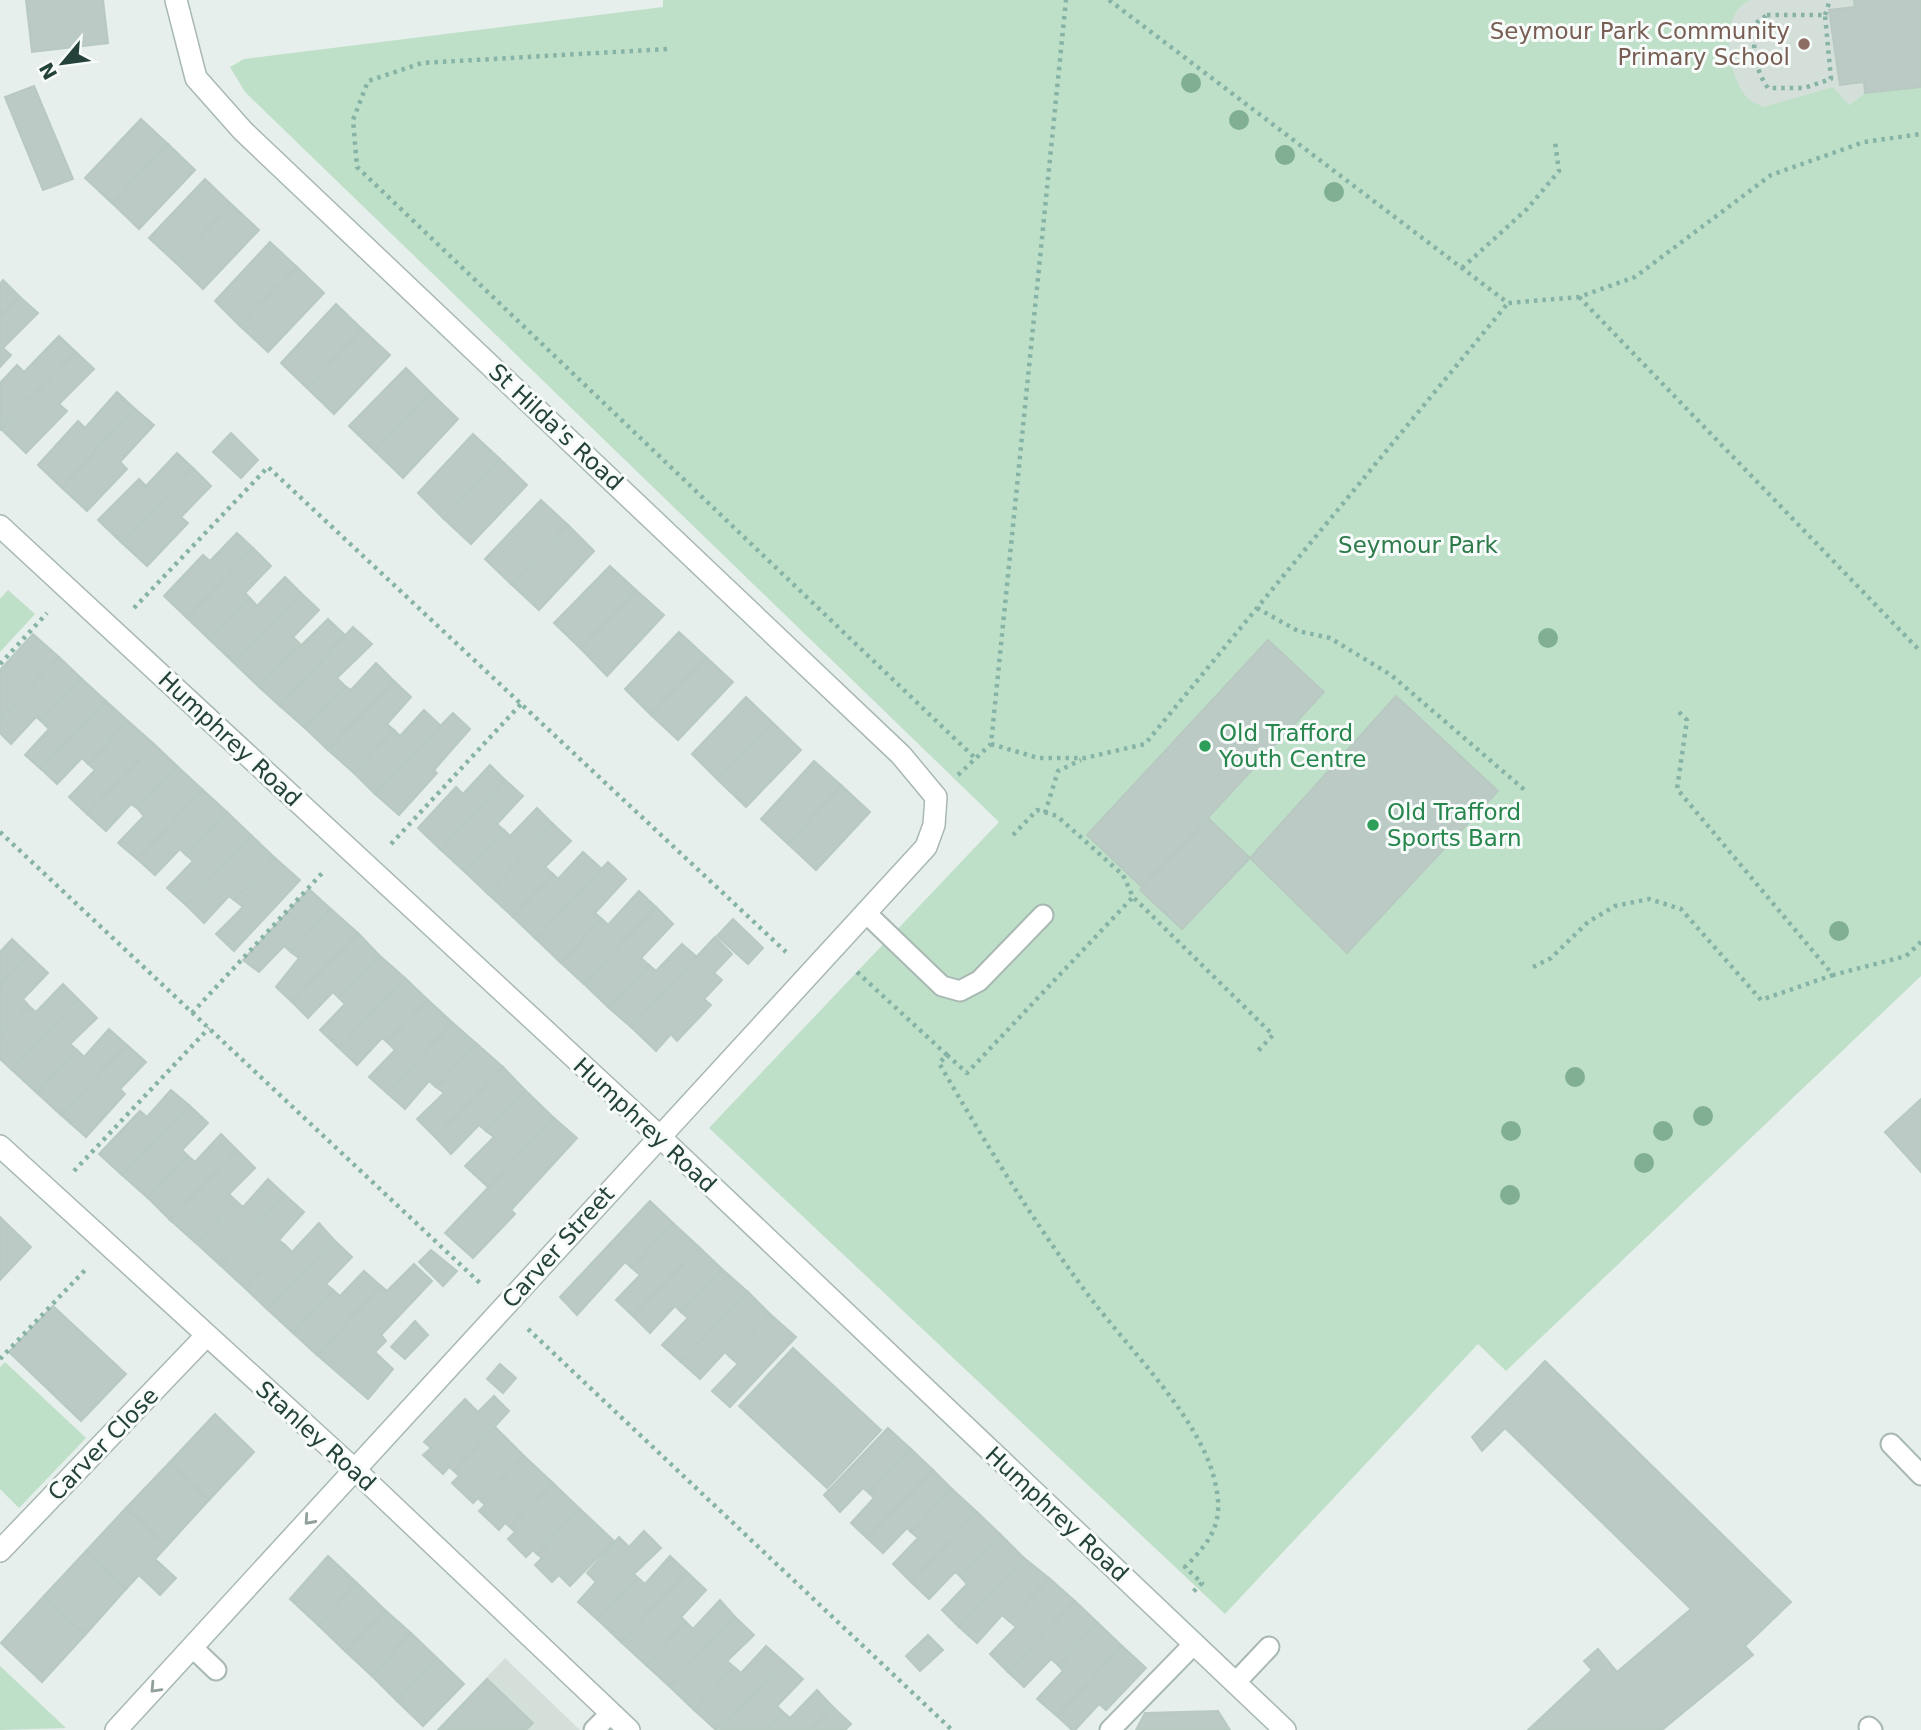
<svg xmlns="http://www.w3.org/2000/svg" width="1921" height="1730" font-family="'DejaVu Sans',sans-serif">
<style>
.built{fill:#d4dfda}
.green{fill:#bfe0c8}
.building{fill:#bbcac4;stroke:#b8c9c2;stroke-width:2}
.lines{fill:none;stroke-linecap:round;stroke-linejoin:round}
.service-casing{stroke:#a8b8b2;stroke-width:23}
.minor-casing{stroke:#a8b8b2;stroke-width:24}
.path{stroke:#86b3a5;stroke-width:4.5;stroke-dasharray:3.5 5;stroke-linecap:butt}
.service{stroke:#fff;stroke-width:19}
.minor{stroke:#fff;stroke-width:21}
.tree{fill:#80af93}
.oneway{stroke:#92a09c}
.education-dot{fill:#8d6e63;stroke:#f7fbf9;stroke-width:2.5}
.leisure-dot{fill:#2e9e5b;stroke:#f7fbf9;stroke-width:2.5}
.labels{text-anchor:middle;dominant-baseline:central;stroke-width:6;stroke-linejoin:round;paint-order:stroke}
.education-label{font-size:23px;fill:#785e54;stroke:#f7fbf9;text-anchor:end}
.street-label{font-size:23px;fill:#24423a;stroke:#f7fbf9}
.park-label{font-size:23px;fill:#2d7a4b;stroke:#f7fbf9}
.leisure-label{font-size:23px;fill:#27864d;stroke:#f7fbf9;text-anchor:start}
</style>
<rect width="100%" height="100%" fill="#e6efeb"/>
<!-- built -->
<g class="built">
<path d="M 1680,0 L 1921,0 L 1921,87 L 1865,93 L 1755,174 Z"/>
<path d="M 505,1658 L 580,1730 L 437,1730 Z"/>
</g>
<!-- green -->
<g class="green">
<path d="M 663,0 L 1751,0 C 1718,13 1727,71 1745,95 C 1749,101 1757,104 1764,107 L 1833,87 L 1849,105 L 1865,93 L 1921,87 L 1921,976 L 1506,1371 L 1478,1344 L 1225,1614 L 709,1128 L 999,822 L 245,92 L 230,67 L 244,59 L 663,7 Z"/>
<path d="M 8,590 L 35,614 L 0,652 L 0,599 Z"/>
<path d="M 5,1362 L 86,1438 L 19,1508 L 0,1489 L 0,1367 Z"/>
<path d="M 0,1666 L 66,1728 L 0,1730 Z"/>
</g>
<!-- building -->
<g class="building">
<path d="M 26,0 L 103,0 L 108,43 L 32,52 Z"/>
<path d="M 1854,0 L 1921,0 L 1921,87 L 1865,93 L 1864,82 L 1840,85 L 1829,10 L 1855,7 Z"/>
<path d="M 34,86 L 73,179 L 43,190 L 5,97 Z"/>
<path d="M 141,119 L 168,144 L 112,203 L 85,178 Z"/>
<path d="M 168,144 L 195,170 L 139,229 L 112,203 Z"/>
<path d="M 205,179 L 231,204 L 176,263 L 149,238 Z"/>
<path d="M 231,204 L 259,230 L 203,289 L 176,263 Z"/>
<path d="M 270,242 L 297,267 L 240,326 L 215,301 Z"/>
<path d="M 297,267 L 324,293 L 268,352 L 240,326 Z"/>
<path d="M 3,280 L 20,297 L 0,317 L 0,284 Z"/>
<path d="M 20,297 L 38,313 L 3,348 L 11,355 L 0,367 L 0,317 Z"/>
<path d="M 336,304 L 362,329 L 307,388 L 281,363 Z"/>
<path d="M 362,329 L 390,355 L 334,414 L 307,388 Z"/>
<path d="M 59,336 L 76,352 L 1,429 L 0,383 L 17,365 L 24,372 Z"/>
<path d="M 76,352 L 94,369 L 59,404 L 67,411 L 26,453 L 1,429 Z"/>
<path d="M 406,368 L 431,393 L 375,451 L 349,426 Z"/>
<path d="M 117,392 L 134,408 L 62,488 L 38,465 L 78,421 L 85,428 Z"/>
<path d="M 431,393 L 458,419 L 403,478 L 375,451 Z"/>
<path d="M 134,408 L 154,425 L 120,462 L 127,469 L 87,511 L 62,488 Z"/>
<path d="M 231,433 L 258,460 L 241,478 L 213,452 Z"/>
<path d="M 473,434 L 500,459 L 444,519 L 418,493 Z"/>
<path d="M 177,453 L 193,468 L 122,543 L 98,520 L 139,479 L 146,486 Z"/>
<path d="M 500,459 L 527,485 L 471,544 L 444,519 Z"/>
<path d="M 193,468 L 211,486 L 181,517 L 188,523 L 147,566 L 122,543 Z"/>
<path d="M 541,500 L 568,525 L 511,584 L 485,559 Z"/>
<path d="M 568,525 L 594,551 L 539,610 L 511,584 Z"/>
<path d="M 237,533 L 253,548 L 187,618 L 164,596 L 203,555 L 210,561 Z"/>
<path d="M 253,548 L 271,566 L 245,593 L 250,598 L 210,640 L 187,618 Z"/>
<path d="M 610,566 L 636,590 L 581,649 L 554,623 Z"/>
<path d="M 285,577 L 301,593 L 234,663 L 210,640 L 250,598 L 257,606 Z"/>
<path d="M 636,590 L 664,615 L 607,676 L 581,649 Z"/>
<path d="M 301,593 L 319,610 L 293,637 L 300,644 L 259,687 L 234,663 Z"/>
<path d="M 328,619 L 345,635 L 280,706 L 259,687 Z"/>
<path d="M 353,627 L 372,644 L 337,678 L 345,686 L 305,728 L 280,706 Z"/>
<path d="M 679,632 L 706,657 L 651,715 L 625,689 Z"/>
<path d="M 33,634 L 59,657 L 0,719 L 0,670 Z"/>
<path d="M 1268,640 L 1324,692 L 1143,888 L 1087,835 Z"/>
<path d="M 59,657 L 82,679 L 41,721 L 36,717 L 11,744 L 0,733 L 0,719 Z"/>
<path d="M 706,657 L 733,682 L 678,740 L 651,715 Z"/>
<path d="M 376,663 L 394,681 L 328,750 L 305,728 L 345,686 L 351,690 Z"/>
<path d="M 82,679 L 106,701 L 41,769 L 25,755 L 49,729 L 41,721 Z"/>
<path d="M 394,681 L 411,697 L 387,724 L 394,730 L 354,773 L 328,750 Z"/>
<path d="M 1396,696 L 1498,791 L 1347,953 L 1250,858 Z"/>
<path d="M 746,697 L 773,723 L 718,780 L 692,754 Z"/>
<path d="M 106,701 L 128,721 L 88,764 L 82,758 L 57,784 L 41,769 Z"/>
<path d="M 424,710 L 442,727 L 375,794 L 354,773 L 394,730 L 400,736 Z"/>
<path d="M 453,713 L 470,729 L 434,770 L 437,773 L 399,815 L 375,794 Z"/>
<path d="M 128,721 L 154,744 L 87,814 L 69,797 L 95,770 L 88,764 Z"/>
<path d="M 773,723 L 801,750 L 746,807 L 718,780 Z"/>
<path d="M 154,744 L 177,766 L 137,808 L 131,804 L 106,831 L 87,814 Z"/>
<path d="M 814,761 L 841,785 L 788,844 L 761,819 Z"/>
<path d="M 490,765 L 505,780 L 441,850 L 418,828 L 456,787 L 463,794 Z"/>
<path d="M 177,766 L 203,790 L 137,859 L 118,843 L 144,816 L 137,808 Z"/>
<path d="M 505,780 L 523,796 L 497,824 L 504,830 L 465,872 L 441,850 Z"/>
<path d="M 841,785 L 870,812 L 816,870 L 788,844 Z"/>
<path d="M 203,790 L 227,812 L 186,855 L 180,849 L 155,875 L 137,859 Z"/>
<path d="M 537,808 L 553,824 L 488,894 L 465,872 L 504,830 L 510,836 Z"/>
<path d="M 227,812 L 252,836 L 186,905 L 167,888 L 193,861 L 186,855 Z"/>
<path d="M 1208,818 L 1250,858 L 1182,929 L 1140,890 Z"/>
<path d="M 553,824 L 571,841 L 545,867 L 553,874 L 513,917 L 488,894 Z"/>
<path d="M 252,836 L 275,858 L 234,900 L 229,896 L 204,923 L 186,905 Z"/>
<path d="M 583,852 L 602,869 L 536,939 L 513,917 L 553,874 L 558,879 Z"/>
<path d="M 275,858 L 300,880 L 234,951 L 216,934 L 243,907 L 234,900 Z"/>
<path d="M 608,862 L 626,879 L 595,913 L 602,919 L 561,963 L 536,939 Z"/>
<path d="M 309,889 L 331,909 L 291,952 L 284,946 L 259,972 L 243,960 Z"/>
<path d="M 639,891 L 656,907 L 584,984 L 561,963 L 602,919 L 608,925 Z"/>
<path d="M 656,907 L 673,924 L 641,958 L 649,965 L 609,1008 L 584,984 Z"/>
<path d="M 331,909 L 358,933 L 292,1002 L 276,987 L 299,958 L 291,952 Z"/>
<path d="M 733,919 L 763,948 L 748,964 L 717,936 Z"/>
<path d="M 358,933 L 379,955 L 339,998 L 333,992 L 308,1018 L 292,1002 Z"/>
<path d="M 715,937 L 732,954 L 714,973 L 722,980 L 704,999 L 711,1005 L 677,1041 L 671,1034 L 656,1051 L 631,1027 Z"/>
<path d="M 12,939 L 29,955 L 0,986 L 0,952 Z"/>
<path d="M 682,944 L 697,957 L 631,1027 L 609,1008 L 649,965 L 656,971 Z"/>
<path d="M 29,955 L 48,973 L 23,999 L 29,1006 L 0,1036 L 0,986 Z"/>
<path d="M 379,955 L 405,978 L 339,1048 L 320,1030 L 345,1004 L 339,998 Z"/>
<path d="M 405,978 L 428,1000 L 387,1042 L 382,1038 L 357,1065 L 339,1048 Z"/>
<path d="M 63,984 L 78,999 L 12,1070 L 0,1059 L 0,1036 L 29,1006 L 36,1012 Z"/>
<path d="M 78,999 L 97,1018 L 70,1044 L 77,1050 L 37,1093 L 12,1070 Z"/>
<path d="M 428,1000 L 453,1023 L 387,1093 L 369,1077 L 395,1050 L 387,1042 Z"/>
<path d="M 453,1023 L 477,1044 L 436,1087 L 429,1081 L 405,1109 L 387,1093 Z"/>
<path d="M 109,1029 L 127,1045 L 61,1115 L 37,1093 L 77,1050 L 84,1057 Z"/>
<path d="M 477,1044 L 503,1067 L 436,1138 L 417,1119 L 444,1093 L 436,1087 Z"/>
<path d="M 127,1045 L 146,1062 L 120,1089 L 125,1094 L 86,1137 L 61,1115 Z"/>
<path d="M 503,1067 L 525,1090 L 486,1131 L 479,1125 L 451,1154 L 436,1138 Z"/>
<path d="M 171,1090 L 189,1105 L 122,1175 L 99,1154 L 140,1111 L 147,1117 Z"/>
<path d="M 525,1090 L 554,1118 L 488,1187 L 465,1166 L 494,1137 L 486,1131 Z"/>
<path d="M 1921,1099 L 1921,1172 L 1885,1132 Z"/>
<path d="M 189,1105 L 208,1123 L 182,1150 L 188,1156 L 148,1198 L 122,1175 Z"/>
<path d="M 554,1118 L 577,1138 L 511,1210 L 515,1214 L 473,1258 L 445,1233 Z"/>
<path d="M 221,1134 L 237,1150 L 170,1220 L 148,1198 L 188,1156 L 195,1162 Z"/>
<path d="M 237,1150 L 255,1168 L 229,1194 L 236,1201 L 196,1243 L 170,1220 Z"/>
<path d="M 268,1179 L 285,1195 L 220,1265 L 196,1243 L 236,1201 L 243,1207 Z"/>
<path d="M 285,1195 L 304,1212 L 279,1240 L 285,1245 L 245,1288 L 220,1265 Z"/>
<path d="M 650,1201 L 673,1223 L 632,1268 L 625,1262 L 577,1315 L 560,1297 Z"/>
<path d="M 0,1217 L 31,1247 L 0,1280 Z"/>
<path d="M 319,1223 L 334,1240 L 267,1309 L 245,1288 L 285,1245 L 292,1252 Z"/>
<path d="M 673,1223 L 699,1247 L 633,1316 L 616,1300 L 640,1275 L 632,1268 Z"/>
<path d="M 334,1240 L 352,1257 L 326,1284 L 333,1290 L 293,1333 L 267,1309 Z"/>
<path d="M 699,1247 L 722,1269 L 681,1312 L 675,1306 L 650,1333 L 633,1316 Z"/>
<path d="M 431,1250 L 457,1271 L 443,1286 L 419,1262 Z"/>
<path d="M 414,1264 L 432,1281 L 381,1335 L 386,1341 L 375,1352 L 393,1369 L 368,1399 L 317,1355 L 381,1286 L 387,1291 Z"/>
<path d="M 722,1269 L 748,1292 L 681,1362 L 662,1345 L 688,1318 L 681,1312 Z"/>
<path d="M 364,1271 L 381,1286 L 317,1355 L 293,1333 L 333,1290 L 340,1296 Z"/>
<path d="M 748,1292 L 770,1314 L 730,1357 L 725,1352 L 700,1379 L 681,1362 Z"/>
<path d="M 53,1306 L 126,1374 L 81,1421 L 9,1352 Z"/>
<path d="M 770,1314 L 796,1337 L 730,1407 L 712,1391 L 738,1364 L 730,1357 Z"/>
<path d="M 415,1321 L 428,1335 L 405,1359 L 391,1347 Z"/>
<path d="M 793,1348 L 881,1430 L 827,1488 L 739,1406 Z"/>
<path d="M 1545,1361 L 1791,1602 L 1745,1646 L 1753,1655 L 1662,1730 L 1528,1730 L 1592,1670 L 1584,1661 L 1598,1649 L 1617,1672 L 1691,1609 L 1505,1428 L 1482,1451 L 1472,1437 Z"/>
<path d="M 500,1364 L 516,1378 L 503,1393 L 487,1379 Z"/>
<path d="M 494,1396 L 509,1411 L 454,1471 L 449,1467 L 443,1474 L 423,1455 L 431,1448 L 424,1442 L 465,1399 L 478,1412 Z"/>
<path d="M 215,1414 L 254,1452 L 209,1500 L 170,1462 Z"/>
<path d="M 495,1427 L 524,1456 L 481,1501 L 478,1498 L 473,1503 L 452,1483 L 459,1476 L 454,1471 Z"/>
<path d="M 888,1428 L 911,1449 L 869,1493 L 863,1488 L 840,1512 L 824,1495 Z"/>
<path d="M 911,1449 L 933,1470 L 867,1538 L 851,1523 L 874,1498 L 869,1493 Z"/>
<path d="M 524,1456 L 553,1483 L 510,1527 L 505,1523 L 499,1530 L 479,1511 L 485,1505 L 481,1501 Z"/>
<path d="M 170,1462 L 209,1500 L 167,1546 L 126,1508 Z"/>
<path d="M 933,1470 L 952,1489 L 911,1532 L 907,1528 L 883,1553 L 867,1538 Z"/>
<path d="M 553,1483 L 580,1509 L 537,1554 L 533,1550 L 526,1557 L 508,1539 L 515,1532 L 510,1527 Z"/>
<path d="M 952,1489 L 977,1512 L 911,1582 L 893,1564 L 918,1538 L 911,1532 Z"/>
<path d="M 126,1508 L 167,1546 L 155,1559 L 176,1578 L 160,1595 L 139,1575 L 126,1589 L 86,1551 Z"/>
<path d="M 580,1509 L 614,1541 L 570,1586 L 559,1575 L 552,1582 L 535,1565 L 542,1558 L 537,1554 Z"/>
<path d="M 977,1512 L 1000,1534 L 960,1576 L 955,1572 L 929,1599 L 911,1582 Z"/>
<path d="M 644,1531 L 661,1548 L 634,1574 L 638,1578 L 598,1620 L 578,1602 L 596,1582 L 587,1573 L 619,1537 L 629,1547 Z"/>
<path d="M 1000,1534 L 1024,1558 L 959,1627 L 942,1610 L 967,1584 L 960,1576 Z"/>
<path d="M 86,1551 L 126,1589 L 85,1635 L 44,1596 Z"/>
<path d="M 328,1556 L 357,1583 L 318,1625 L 290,1599 Z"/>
<path d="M 670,1556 L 687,1572 L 621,1642 L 598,1620 L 638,1578 L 645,1584 Z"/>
<path d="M 1024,1558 L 1049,1578 L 1009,1621 L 1002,1615 L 977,1643 L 959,1627 Z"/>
<path d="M 687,1572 L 706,1590 L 681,1617 L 686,1622 L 646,1665 L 621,1642 Z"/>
<path d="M 1049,1578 L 1075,1601 L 1008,1672 L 990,1654 L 1016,1627 L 1009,1621 Z"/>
<path d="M 357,1583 L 385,1610 L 346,1652 L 318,1625 Z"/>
<path d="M 44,1596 L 85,1635 L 42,1682 L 1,1643 Z"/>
<path d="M 720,1600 L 735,1617 L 669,1686 L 646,1665 L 686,1622 L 693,1629 Z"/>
<path d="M 1075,1601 L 1098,1623 L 1058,1665 L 1051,1659 L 1024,1687 L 1008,1672 Z"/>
<path d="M 385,1610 L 411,1633 L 372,1676 L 346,1652 Z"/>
<path d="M 735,1617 L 754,1635 L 727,1661 L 734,1667 L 694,1710 L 669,1686 Z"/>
<path d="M 1098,1623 L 1122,1646 L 1057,1716 L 1037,1699 L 1063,1671 L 1058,1665 Z"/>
<path d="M 411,1633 L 437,1658 L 397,1701 L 372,1676 Z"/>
<path d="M 928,1635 L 943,1650 L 920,1671 L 906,1656 Z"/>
<path d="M 766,1646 L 784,1662 L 716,1730 L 694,1710 L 734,1667 L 741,1673 Z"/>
<path d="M 1122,1646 L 1146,1668 L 1106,1710 L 1099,1704 L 1075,1730 L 1072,1730 L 1057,1716 Z"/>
<path d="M 437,1658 L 464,1684 L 423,1726 L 397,1701 Z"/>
<path d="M 784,1662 L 803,1679 L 777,1706 L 783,1712 L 766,1730 L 719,1730 Z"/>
<path d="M 487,1679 L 533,1723 L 526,1730 L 438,1730 Z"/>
<path d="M 817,1690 L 832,1706 L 810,1730 L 766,1730 L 783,1712 L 790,1718 Z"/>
<path d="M 832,1706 L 851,1724 L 845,1730 L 810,1730 Z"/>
<path d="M 1218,1711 L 1230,1730 L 1136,1730 L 1145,1713 Z"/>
</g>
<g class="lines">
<!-- service casing -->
<g class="service-casing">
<g id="service">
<path d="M 866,913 L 942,986 L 960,991 L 979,981 L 1043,915"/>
<path d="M 1891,1444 L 1921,1475"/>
<path d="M 193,1648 L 216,1670"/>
<path d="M 1235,1683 L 1269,1647"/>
<path d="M 1869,1727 L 1872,1730"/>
<path d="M 594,1730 L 611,1713"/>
<path d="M 1110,1730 L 1194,1644"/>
</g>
</g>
<!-- minor casing -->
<g class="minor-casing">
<g id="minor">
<path d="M 0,526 L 659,1136 L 1285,1730"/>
<path d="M 0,1146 L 355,1470 L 629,1730"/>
<path d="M 0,1551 L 206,1336"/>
<path d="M 116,1730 L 926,847 L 934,825 L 936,797 L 901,755 L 243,131 L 196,78 L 176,0"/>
</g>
</g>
<!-- path -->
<g class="path">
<path d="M 1109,0 L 1508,303 L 1579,297 L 1635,277 L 1771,175 L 1864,142 L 1921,134"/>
<path d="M 1767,15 L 1825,15 L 1831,79 L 1804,88 L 1768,88 C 1754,68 1752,46 1756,23 Z"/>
<path d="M 1825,15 L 1830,0"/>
<path d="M 667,49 L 422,63 L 368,81 L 353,120 L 357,167 L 975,758"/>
<path d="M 1462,268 L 1527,209 L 1559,171 L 1555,142"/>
<path d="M 1579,297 L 1921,652"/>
<path d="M 134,608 L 268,467 L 786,952"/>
<path d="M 1257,608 L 1298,631 L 1330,638 L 1391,675 L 1527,792"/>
<path d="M 0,664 L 47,613"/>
<path d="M 1679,712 L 1687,720 L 1677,789 L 1833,975 L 1906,956 L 1921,942"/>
<path d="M 991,744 L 1038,758 L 1085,758 L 1145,744 L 1508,303"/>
<path d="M 958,775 L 991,744 L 1066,0"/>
<path d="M 1045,813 L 1058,771 L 1081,760"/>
<path d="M 0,832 L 481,1284"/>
<path d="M 1013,835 L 1037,810 L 1057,816 L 1123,875 L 1133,897 L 1273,1035 L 1256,1053"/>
<path d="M 391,844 L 521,704"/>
<path d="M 1533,967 L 1551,958 L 1588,922 L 1615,906 L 1649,899 L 1681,909 L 1761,1000 L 1833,975"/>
<path d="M 857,972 L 947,1055 L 939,1063 C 986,1144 1035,1225 1092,1300 C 1130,1350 1199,1418 1214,1478 C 1225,1520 1214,1538 1185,1567 L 1202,1583 L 1190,1595"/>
<path d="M 192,1013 L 325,870"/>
<path d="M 947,1055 L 967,1073 L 1133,897"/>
<path d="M 74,1171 L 209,1028"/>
<path d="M 528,1329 L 952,1730"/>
<path d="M 0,1359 L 86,1269"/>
</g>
<!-- service -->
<use href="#service" class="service"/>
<!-- minor -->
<use href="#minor" class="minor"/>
</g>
<!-- trees -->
<g class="tree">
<circle cx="1191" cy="83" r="10"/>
<circle cx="1239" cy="120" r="10"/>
<circle cx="1285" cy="155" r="10"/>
<circle cx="1334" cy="192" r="10"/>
<circle cx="1548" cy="638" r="10"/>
<circle cx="1839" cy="931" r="10"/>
<circle cx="1575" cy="1077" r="10"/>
<circle cx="1703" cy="1116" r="10"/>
<circle cx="1511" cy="1131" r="10"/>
<circle cx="1663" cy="1131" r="10"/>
<circle cx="1644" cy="1163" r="10"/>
<circle cx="1510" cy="1195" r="10"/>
</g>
<!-- one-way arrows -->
<defs><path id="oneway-chevron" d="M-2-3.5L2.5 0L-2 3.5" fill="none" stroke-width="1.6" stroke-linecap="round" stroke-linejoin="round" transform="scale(1.75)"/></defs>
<g class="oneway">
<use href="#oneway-chevron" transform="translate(309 1520) rotate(132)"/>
<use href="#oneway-chevron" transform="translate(155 1688) rotate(133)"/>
</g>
<!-- markers -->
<circle class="education-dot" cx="1804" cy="44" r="7"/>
<g class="leisure-dot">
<circle cx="1205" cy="746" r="7"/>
<circle cx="1373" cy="825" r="7"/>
</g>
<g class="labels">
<!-- education labels -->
<g class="education-label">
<text x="1790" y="31">Seymour Park Community<tspan x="1790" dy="26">Primary School</tspan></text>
</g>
<!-- street labels -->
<g class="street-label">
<text transform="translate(556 427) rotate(43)">St Hilda's Road</text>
<text transform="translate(230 739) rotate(43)">Humphrey Road</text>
<text transform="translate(645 1125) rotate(43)">Humphrey Road</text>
<text transform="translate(558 1247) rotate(-48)">Carver Street</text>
<text transform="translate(316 1436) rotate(42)">Stanley Road</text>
<text transform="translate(103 1444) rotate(-46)">Carver Close</text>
<text transform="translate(1057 1514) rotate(43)">Humphrey Road</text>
</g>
<!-- park labels -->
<g class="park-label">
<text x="1418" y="545">Seymour Park</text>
</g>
<!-- leisure labels -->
<g class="leisure-label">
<text x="1219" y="733">Old Trafford<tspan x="1219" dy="26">Youth Centre</tspan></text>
<text x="1387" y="812">Old Trafford<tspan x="1387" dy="26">Sports Barn</tspan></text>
</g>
</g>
<!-- north arrow -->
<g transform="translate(63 63) rotate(241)" stroke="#f7fbf9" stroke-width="5" paint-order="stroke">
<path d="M0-5L12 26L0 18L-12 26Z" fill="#24423a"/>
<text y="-10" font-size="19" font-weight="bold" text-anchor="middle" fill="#24423a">N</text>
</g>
</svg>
